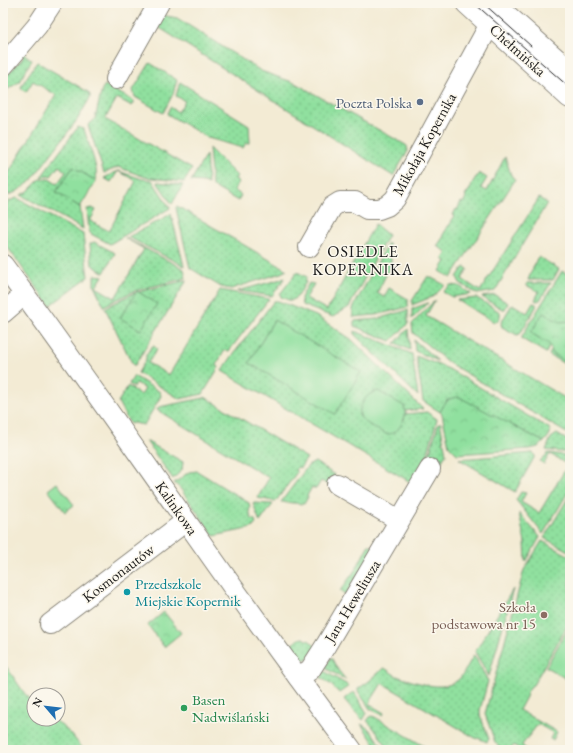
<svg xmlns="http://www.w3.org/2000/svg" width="573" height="753" font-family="'EB Garamond',serif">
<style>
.grass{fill:url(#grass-dots);stroke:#567e5e}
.park{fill:url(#park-crowns);stroke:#567e5e}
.garden{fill:#90e09f;stroke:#567e5e}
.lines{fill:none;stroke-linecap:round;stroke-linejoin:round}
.minor-casing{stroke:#888478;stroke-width:22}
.major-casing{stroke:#888478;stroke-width:24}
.minor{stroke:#fff;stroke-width:20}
.major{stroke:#fff;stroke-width:22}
.tram{stroke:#1c1c1c;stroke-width:1}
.service-dot{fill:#5c6f8a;stroke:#fbf7ec;stroke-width:1.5}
.culture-dot{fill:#0f9aa8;stroke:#fbf7ec;stroke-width:1.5}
.education-dot{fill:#8d6e63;stroke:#fbf7ec;stroke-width:1.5}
.leisure-dot{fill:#2e9e5b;stroke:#fbf7ec;stroke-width:1.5}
.labels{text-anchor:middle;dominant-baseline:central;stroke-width:3;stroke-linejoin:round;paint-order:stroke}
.street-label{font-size:15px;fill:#1c1c1c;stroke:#fbf7ec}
.service-label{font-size:15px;fill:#4e5e75;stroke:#fbf7ec;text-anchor:end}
.culture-label{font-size:15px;fill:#0d838f;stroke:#fbf7ec;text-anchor:start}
.education-label{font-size:15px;fill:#785e54;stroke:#fbf7ec;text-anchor:end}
.leisure-label{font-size:15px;fill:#27864d;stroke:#fbf7ec;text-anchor:start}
.neighbourhood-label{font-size:16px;letter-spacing:1px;fill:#1c1c1c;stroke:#fbf7ec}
</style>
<defs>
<pattern id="grass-dots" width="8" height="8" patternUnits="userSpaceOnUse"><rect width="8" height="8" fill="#90e09f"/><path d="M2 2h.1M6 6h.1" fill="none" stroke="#7cc088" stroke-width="1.8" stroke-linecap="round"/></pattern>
<pattern id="park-crowns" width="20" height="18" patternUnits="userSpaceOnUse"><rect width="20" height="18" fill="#90e09f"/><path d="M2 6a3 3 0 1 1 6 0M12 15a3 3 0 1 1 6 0" fill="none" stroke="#7cc088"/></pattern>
</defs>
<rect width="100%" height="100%" fill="#fbf7ec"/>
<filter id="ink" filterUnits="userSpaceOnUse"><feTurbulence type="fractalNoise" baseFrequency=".025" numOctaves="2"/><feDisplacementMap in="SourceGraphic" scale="8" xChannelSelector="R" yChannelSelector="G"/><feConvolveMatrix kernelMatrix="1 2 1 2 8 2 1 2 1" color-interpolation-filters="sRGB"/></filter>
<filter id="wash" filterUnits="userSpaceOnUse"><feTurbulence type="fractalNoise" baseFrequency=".012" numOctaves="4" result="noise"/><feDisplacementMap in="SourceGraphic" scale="16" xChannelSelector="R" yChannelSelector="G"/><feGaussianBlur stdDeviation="0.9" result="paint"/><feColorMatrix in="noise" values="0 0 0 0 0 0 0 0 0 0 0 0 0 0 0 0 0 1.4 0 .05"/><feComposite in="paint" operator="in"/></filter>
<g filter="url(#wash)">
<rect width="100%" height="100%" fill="#f3ebd4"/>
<!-- grass -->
<g class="grass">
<path d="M 162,15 L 177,18 L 261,71 L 295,83 L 404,144 L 407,146 L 408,151 L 393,176 L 155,25 Z"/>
<path d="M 22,52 L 32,60 L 19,82 L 3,92 L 3,79 L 23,58 Z"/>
<path d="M 37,62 L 88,92 L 90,95 L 90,98 L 77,120 L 30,182 L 16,192 L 9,195 L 3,194 L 3,182 L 56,95 L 33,81 L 26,92 L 22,89 L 21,87 L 23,83 Z"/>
<path d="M 150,63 L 177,80 L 173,94 L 163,113 L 135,97 L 133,90 Z"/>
<path d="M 180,82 L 249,125 L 250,143 L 246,143 L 243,148 L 208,138 L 167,114 L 170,107 L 178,112 L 185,101 L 176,96 Z"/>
<path d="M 105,85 L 134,101 L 134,103 L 132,106 L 117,98 L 105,119 L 192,169 L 184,182 L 145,177 L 118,167 L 104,173 L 88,125 L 95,119 L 102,89 Z"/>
<path d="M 78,127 L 84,129 C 88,144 99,167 96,181 L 73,167 L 56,192 L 80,207 L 83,229 L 21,195 L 27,192 L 40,179 L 49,179 L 57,184 L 66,172 L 59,166 L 51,176 L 41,177 Z"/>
<path d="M 209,148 L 237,176 L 235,179 L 239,182 L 234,190 L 241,195 L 238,201 L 212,186 Z"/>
<path d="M 206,155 L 208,184 L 203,182 L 191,181 Z"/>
<path d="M 505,157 L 511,175 L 515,180 L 451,278 L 440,271 L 446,261 L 443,259 L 447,252 L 437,246 L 444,236 L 443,235 L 448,226 L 449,226 L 452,221 L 451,220 L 454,216 L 453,215 L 456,209 L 457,210 L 461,202 L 463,203 L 466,197 L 465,196 L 472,186 L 471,185 L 476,177 L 477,177 L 479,173 L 487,178 L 481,188 L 487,191 Z"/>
<path d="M 118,171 L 142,179 L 152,180 L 170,208 L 110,244 L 91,234 L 89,231 L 87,209 L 92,208 L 96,210 L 90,221 L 109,231 L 136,181 L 118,171 L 111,182 L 104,178 Z"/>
<path d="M 157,182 L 183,185 L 172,204 Z"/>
<path d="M 17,198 L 83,234 L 88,277 L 50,306 L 3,241 L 3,210 L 9,201 Z"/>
<path d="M 539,198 L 547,203 L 495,291 L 477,294 L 460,283 L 457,277 L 463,268 L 465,267 L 468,269 L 462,279 L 480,291 Z"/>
<path d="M 177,206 L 287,270 L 281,273 L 231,289 L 221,287 L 190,268 L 176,208 Z"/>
<path d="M 171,214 L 184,266 L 128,237 Z"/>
<path d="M 375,224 L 388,235 L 349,307 L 333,317 L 302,305 L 301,298 L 309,283 L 314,284 L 306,298 L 327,310 Z"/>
<path d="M 125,238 L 184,269 L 186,278 L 134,291 L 104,306 L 94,285 L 94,276 L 95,275 L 103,276 L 96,287 L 115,298 L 144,249 Z"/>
<path d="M 94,242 L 115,253 L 104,273 L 92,265 L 90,244 Z"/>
<path d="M 388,243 L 389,244 L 391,260 L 390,267 L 377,293 L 384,297 L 389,288 L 408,299 L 408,307 L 376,315 L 353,317 L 353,309 L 354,306 Z"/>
<path d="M 539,257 L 559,269 L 553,280 L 528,280 L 537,258 Z"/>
<path d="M 562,271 L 570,276 L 570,367 L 549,355 L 556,342 L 551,343 L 546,353 L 522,339 L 522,336 Z"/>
<path d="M 297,272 L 307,277 L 305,281 L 306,282 L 298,296 L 291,301 L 281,297 L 280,294 Z"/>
<path d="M 428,276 L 445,285 L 434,296 L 412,305 L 412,301 Z"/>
<path d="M 285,278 L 272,296 L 238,291 Z"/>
<path d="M 187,280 L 135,365 L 133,365 L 105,308 L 134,293 Z"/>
<path d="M 527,283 L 551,283 L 540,300 L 537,301 L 535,300 L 539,292 L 526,285 Z"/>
<path d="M 450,285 L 459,286 L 471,294 L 452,297 L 443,292 Z"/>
<path d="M 220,290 L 269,299 L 229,351 L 225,350 L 216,365 L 219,367 L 203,394 L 180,399 L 138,373 L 146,359 L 146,355 L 151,347 L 154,346 L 157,349 L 148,363 L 169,375 Z"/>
<path d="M 495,295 L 508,303 L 505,309 L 502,309 L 482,297 Z"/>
<path d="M 477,298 L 500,312 C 501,317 499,321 494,322 L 457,300 Z"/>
<path d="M 435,300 L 426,316 L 570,401 L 570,435 L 449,363 L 413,333 L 412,324 Z"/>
<path d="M 274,301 L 278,301 L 316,316 L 351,339 L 423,409 L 405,411 L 404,406 L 359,414 L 360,417 L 364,421 L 404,420 L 405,414 L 427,412 L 428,413 L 437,419 L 426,460 L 412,483 L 222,371 L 235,352 Z"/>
<path d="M 428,303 L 412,319 L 412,309 Z"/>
<path d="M 533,303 L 536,304 L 536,307 L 520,334 L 517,335 L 502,327 L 501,323 L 511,306 L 514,305 L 527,313 Z"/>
<path d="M 408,310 L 408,324 L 391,341 L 354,326 L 354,321 L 377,319 Z"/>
<path d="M 408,329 L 410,350 L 395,343 Z"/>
<path d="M 355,331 L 412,354 L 418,396 L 355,335 Z"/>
<path d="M 414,340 L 438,361 L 415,351 Z"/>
<path d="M 416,356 L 449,369 L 550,429 L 549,436 L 544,442 L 513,426 L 447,400 L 440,412 L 423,401 Z"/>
<path d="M 134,376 L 160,392 L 161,396 L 144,425 L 133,423 L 130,424 L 118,402 L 128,386 L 141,395 L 145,389 L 137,383 L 134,387 L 129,384 Z"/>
<path d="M 205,397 L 307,458 L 300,468 L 298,467 L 295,470 L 297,472 L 276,501 C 269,501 265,499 258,498 L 258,497 L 269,478 L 157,410 L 159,407 L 204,398 Z"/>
<path d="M 440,422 L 446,454 L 438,468 L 427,463 L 438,424 Z"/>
<path d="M 557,434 L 570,442 L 570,453 L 546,450 L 551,438 Z"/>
<path d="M 146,441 L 183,462 L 182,470 L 173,479 Z"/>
<path d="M 533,453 L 535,456 L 515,492 L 459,459 Z"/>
<path d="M 548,453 L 570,456 L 570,489 L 543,534 L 516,500 L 521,492 L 526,493 L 521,502 L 539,513 L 568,465 L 550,454 L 544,464 L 540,461 Z"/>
<path d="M 315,462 L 335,475 L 329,485 L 321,481 L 316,489 L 312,487 L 307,496 L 308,497 L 304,504 L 282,502 L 281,502 L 308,466 Z"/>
<path d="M 197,471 L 249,503 L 250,508 L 249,510 L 251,518 L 255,520 L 256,524 L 252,528 L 214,536 L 180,488 L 174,483 L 189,472 Z"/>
<path d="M 570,495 L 570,552 L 544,538 Z"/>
<path d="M 253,503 L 254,503 L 273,504 L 260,522 Z"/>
<path d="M 519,513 L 540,537 L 526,562 L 525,543 Z"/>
<path d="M 542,541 L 570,556 L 570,621 L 533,685 L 531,686 L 526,694 L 527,695 L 519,710 L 557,732 L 553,740 L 550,739 L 553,733 L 538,724 L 522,745 L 527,750 L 521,750 L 514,745 L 510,750 L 502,750 L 495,742 L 485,714 L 524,570 Z"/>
<path d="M 369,544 L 376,549 L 345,595 L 340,591 L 356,569 Z"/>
<path d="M 513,589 L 489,676 L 475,652 Z"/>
<path d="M 303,638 L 310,641 L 316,647 L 307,659 L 302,660 L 291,645 L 299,639 Z"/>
<path d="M 474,655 L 488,681 L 480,710 L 480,715 L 489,739 L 487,742 L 478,738 L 477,739 L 382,683 L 369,704 L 384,713 L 383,715 L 370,709 L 358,691 L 358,689 L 368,682 L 384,668 C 389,670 392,674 397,676 C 401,678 407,679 412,681 C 427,685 446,691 459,679 C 465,673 469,662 474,655 Z"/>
<path d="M 331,657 L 338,670 L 346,680 L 325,668 Z"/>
<path d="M 3,662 L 25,694 L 34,702 L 34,719 L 54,719 L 71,734 L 84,750 L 3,750 Z"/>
<path d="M 324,671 L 349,686 L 339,693 L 330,684 L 321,678 Z"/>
<path d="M 354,692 L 367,713 L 363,720 L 353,710 L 344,699 Z"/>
<path d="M 373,716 L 429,749 L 431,750 L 390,750 L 372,726 L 367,721 L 370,717 Z"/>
<path d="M 361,724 L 369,729 L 385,750 L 379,750 Z"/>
</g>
<!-- park -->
<g class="park">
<path d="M 73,167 L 96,181 L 80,207 L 56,192 Z"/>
<path d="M 137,291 L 157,304 L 141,330 L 120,318 Z"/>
<path d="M 543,313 L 560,322 L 570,321 L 570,364 L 553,354 L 549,344 L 531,333 Z"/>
<path d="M 459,397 L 544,442 L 538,447 L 530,449 L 457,454 L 449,446 L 442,414 L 440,412 C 446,402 446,398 459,397 Z"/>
<path d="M 57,483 L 74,505 L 65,512 L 48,490 Z"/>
<path d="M 164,612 L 181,633 L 164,647 L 148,625 Z"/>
</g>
<!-- garden -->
<g class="garden">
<path d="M 274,320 L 361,372 L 335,414 L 249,363 Z"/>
<path d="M 378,391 L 404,406 C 404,408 405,410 405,412 C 406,420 397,435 387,434 C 382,433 361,421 360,416 C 359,412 360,407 362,404 C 366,396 370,393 378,391 Z"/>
<path d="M 570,625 L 570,681 L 546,667 Z"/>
</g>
</g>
<g filter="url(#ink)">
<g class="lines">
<!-- minor casing -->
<g class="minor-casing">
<g id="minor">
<path d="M 3,66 L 37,26 L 52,3"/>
<path d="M 116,79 L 159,3"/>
<path d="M 309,247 L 332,207 L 340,202 L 355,202 L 367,209 L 379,209 L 387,206 L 395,199 L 490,24 L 498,12"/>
<path d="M 3,265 C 69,354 132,445 196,535 C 247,608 299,679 352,750"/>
<path d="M 3,313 L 25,294"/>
<path d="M 337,484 L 399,520"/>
<path d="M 50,624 L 186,521"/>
<path d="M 298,677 L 310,670 L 326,645 L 430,469"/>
</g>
</g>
<!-- major casing -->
<g class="major-casing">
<g id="major">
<path d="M 467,3 L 570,97"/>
<path d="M 492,3 L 570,72"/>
</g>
</g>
<!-- minor -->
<use href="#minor" class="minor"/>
<!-- major -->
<use href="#major" class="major"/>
<!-- tram -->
<g class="tram">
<path d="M 474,3 L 570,88"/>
<path d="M 483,3 L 531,46"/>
</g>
</g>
</g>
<!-- markers -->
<circle class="service-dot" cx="420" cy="102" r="4"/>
<circle class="culture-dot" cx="127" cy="592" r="4"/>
<circle class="education-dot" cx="544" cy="615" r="4"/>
<circle class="leisure-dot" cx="184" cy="708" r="4"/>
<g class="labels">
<!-- street labels -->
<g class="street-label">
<text transform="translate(518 50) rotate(42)">Chełmińska</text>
<text transform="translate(424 144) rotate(-61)">Mikołaja Kopernika</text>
<text transform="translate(177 508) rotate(55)">Kalinkowa</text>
<text transform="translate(118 573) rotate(-37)">Kosmonautów</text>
<text transform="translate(352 601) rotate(-59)">Jana Heweliusza</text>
</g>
<!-- service labels -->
<g class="service-label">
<text x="412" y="102">Poczta Polska</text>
</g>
<!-- culture labels -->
<g class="culture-label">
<text x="135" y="583">Przedszkole<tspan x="135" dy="17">Miejskie Kopernik</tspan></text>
</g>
<!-- education labels -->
<g class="education-label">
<text x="536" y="606">Szkoła<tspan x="536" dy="17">podstawowa nr 15</tspan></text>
</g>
<!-- leisure labels -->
<g class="leisure-label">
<text x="192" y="699">Basen<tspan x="192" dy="17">Nadwiślański</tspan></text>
</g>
<!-- neighbourhood labels -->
<g class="neighbourhood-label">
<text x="363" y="251">OSIEDLE<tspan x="363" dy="18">KOPERNIKA</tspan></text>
</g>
</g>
<!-- margin -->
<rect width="573" height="753" fill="none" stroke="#fbf7ec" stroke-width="16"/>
<!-- north arrow -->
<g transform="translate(46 707) rotate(298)"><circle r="19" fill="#fbf7ec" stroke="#a29f99"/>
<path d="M0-3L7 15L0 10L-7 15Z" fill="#1f6fb2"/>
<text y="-6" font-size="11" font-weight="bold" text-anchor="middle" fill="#1c1c1c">N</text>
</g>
</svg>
